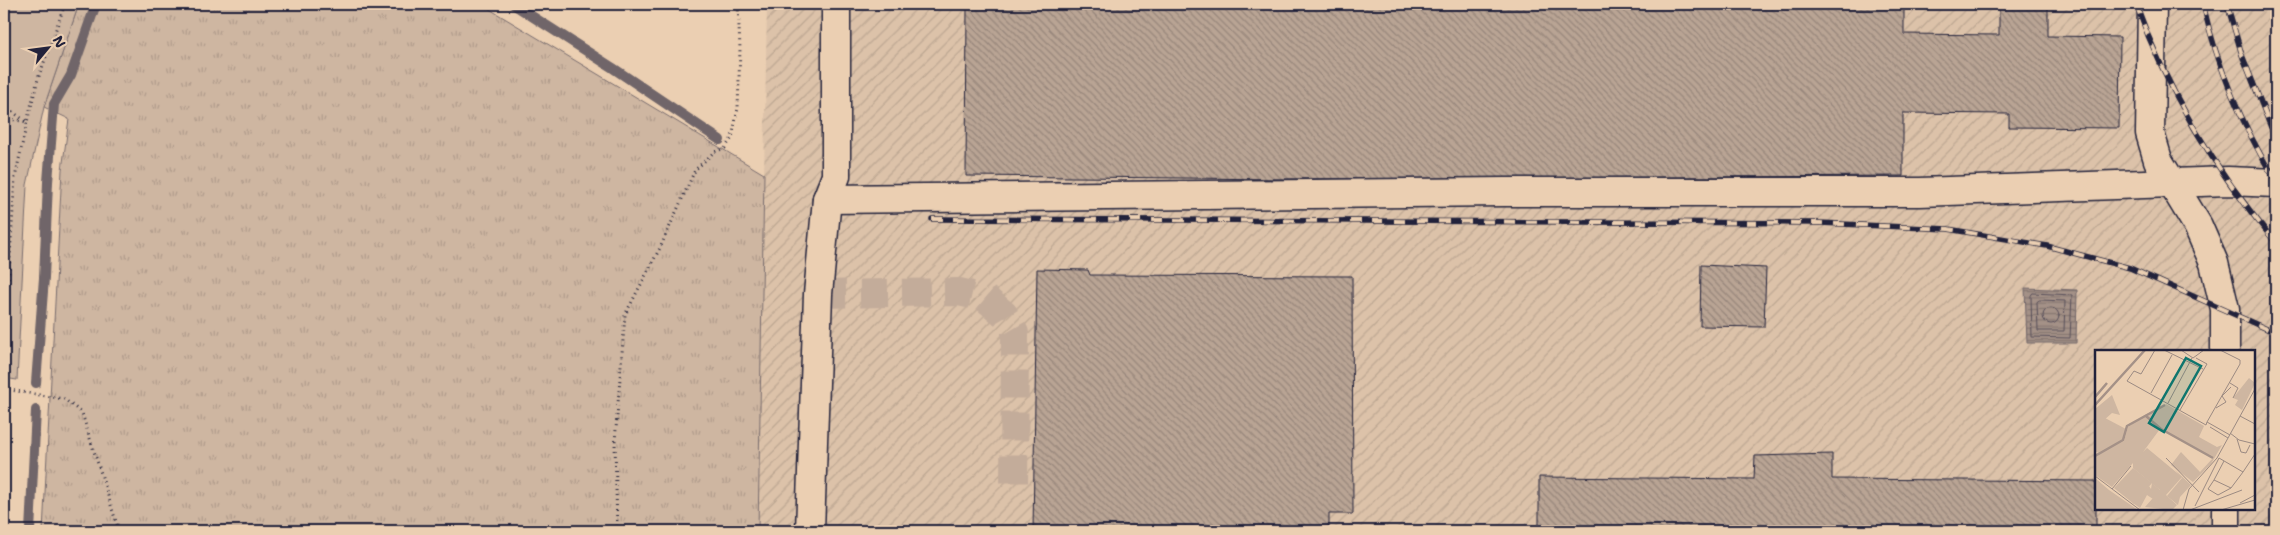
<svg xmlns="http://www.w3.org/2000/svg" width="2280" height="535" font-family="'Shantell Sans',sans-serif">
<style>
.industrial{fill:url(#industrial-furrows);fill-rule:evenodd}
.grass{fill:url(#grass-tufts);stroke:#786c6e}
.garden{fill:#ceb6a1;stroke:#786c6e}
.water{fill:url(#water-rules);stroke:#706569}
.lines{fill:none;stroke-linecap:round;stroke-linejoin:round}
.shore{stroke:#564e59;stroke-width:1}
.stream{stroke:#706569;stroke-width:10}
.building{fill:url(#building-back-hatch);stroke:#22223b}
.minor-tunnel{stroke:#c3ac9a;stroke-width:28;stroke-dasharray:28 14;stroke-linecap:butt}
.minor-casing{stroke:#22223b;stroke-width:31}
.path{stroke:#22223b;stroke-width:3;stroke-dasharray:1 4;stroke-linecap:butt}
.minor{stroke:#ebcfb2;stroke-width:28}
.rail-casing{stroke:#22223b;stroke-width:5.5}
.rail{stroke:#ebcfb2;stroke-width:4;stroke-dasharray:11;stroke-linecap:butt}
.inset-river{fill:none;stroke:#a49187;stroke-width:2.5}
.inset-road{fill:none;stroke:#9b8a82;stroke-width:1}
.view{fill:#0f766e;fill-opacity:0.15;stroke:#0f766e;stroke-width:2.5}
.inset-edge{fill:none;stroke:#22223b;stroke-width:2.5}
</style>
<defs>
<pattern id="industrial-furrows" width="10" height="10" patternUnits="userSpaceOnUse" patternTransform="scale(1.25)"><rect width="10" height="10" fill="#dcc2a9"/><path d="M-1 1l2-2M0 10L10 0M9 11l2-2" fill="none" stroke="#bca692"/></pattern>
<pattern id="grass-tufts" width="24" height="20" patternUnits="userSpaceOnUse" patternTransform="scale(1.25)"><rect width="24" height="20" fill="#ceb6a1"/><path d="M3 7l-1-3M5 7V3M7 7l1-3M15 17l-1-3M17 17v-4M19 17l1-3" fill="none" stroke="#b19c8c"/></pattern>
<pattern id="water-rules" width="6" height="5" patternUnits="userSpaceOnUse" patternTransform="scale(1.25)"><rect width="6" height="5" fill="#a49187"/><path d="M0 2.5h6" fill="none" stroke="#857670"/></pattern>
<pattern id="building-back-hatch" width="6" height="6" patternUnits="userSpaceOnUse" patternTransform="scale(1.25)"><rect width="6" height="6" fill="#b9a494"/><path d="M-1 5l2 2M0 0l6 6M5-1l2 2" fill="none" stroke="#96857a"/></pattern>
</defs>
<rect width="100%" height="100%" fill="#ebcfb2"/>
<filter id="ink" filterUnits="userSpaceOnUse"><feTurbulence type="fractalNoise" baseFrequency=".02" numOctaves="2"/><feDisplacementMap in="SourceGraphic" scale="10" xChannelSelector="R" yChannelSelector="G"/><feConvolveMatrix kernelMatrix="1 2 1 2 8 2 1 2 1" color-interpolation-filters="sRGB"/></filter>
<g filter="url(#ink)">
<!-- industrial -->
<path class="industrial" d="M 767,4 L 2276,4 L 2276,531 L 758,531 ZM 2096,351 L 2254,351 L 2254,509 L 2096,509 Z"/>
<!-- grass -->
<path class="grass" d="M 79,4 L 481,4 L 764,174 L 758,531 L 43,531 L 62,170 L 69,119 L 44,107 Z"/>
<!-- garden -->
<path class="garden" d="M 4,4 L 79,4 L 44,107 L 27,185 L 17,380 L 4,378 Z"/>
<!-- water -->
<path class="water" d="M 2025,288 L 2077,290 L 2076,343 L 2027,343 Z"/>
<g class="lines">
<!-- shore -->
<g class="shore">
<path d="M 2033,293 L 2072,295 L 2070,338 L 2032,337 L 2031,296 Z"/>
<path d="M 2040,300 L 2065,301 L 2064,331 L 2038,331 L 2037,302 Z"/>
<circle cx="2051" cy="316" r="8"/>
</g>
<!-- stream -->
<g class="stream">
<path d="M 513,4 L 613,68 L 720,140"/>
<path d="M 36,383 L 44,278 L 48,182 L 54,104 L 71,75 L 96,4"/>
<path d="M 30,531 L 36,410"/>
</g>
</g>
<!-- building -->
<g class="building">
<path d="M 967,4 L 1904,4 L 1904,34 L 1999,35 L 1999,4 L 2048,4 L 2048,36 L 2120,37 L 2119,128 L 2009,127 L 2009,114 L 1903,113 L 1903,176 L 1286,179 L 966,176 Z"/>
<path d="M 1701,265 L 1766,268 L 1764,327 L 1700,326 Z"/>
<path d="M 1037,269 L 1088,270 L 1090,275 L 1352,276 L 1353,514 L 1329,514 L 1329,531 L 1033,531 Z"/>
<path d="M 1832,454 L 1832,479 L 2096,481 L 2096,531 L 1539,531 L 1539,477 L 1754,479 L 1755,456 Z"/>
</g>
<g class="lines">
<!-- minor-tunnel -->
<path class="minor-tunnel" d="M 818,294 L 959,292 L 985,298 L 1004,314 L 1015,333 L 1014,494"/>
<!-- minor casing -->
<g class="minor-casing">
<g id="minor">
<path d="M 2152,4 L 2150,133 L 2158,160 L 2198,226 L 2214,263 L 2225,309 L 2225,351"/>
<path d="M 827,199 L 1504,192 L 1920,192 L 2228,181 L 2276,183"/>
<path d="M 2226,509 L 2226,531"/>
<path d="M 810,531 L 818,294 L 827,199 L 836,176 L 836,4"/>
</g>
</g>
<!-- path -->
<g class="path">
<path d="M 4,106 L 27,122 L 38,79 L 65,4"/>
<path d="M 4,118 L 27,122 L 15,178 L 4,351"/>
<path d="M 4,389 L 64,399 L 82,413 L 119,531"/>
<path d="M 617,531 L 615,442 L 625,315 L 661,246 L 695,170 L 714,152 L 725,148 L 732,138 L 738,108 L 740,49 L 738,4"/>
</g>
<!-- minor -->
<use href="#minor" class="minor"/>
<!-- rail casing -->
<g class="rail-casing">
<g id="rail">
<path d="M 2136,4 C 2167,91 2216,172 2276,243"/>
<path d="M 2203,4 C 2218,70 2242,124 2276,182"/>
<path d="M 2227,4 L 2242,55 L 2276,140"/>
<path d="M 932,219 L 1820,223 L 1948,229 L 2047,246 L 2130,268 L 2276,333"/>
</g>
</g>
<!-- rail -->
<use href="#rail" class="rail"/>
</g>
</g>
<!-- overview -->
<g transform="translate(2095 350)">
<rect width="160" height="160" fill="#ebcfb2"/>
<path d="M 154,28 L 160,33 L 147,60 L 140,55 L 143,50 L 138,48 ZM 71,54 L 109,76 L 104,87 L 122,97 L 127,95 L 116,114 L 98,132 L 76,115 L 86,102 L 105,122 L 118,108 L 58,74 L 50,65 ZM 80,120 L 96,135 L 85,147 L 83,155 L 72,146 L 87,128 ZM 57,133 L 66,141 L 58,149 L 52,145 L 45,158 L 35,151 L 39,153 L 54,136 L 56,139 Z" fill="#ceb6a1"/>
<path d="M 10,68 L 31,79 L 29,91 L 5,104 L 0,101 L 0,78 Z" fill="#ceb6a1"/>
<path d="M 38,118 L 57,133 L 39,154 L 19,138 Z" fill="#ceb6a1"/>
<path d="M 17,45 L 25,65 L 17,63 L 0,78 L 0,59 ZM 50,65 L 65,79 L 48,102 L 52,98 L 87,127 L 71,145 L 82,155 L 77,160 L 50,157 L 65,140 L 38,118 L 38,113 L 17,137 L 0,125 L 0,104 L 29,91 L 33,77 ZM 0,128 L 14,140 L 43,160 L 0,160 Z" fill="#ceb6a1"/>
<path class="inset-river" d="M 0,47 L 12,33M 0,55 L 50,0M 51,66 L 66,79M 66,79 L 118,108M 0,106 L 28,90 L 32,76 L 70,55"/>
<path class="inset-road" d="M 60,0 L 46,24 L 39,21 L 32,31 L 111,75 L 112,72 L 135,85M 69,0 L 108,19M 86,0 L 98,8 L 109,0M 135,33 L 143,38 L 138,48M 56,43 L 77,5M 73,53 L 97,8M 121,58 L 131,52 L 127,46 L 136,37M 85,60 L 112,14 L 101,8M 145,66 L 160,74M 112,72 L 145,14 L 145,10 L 125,0M 115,77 L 133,88M 135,83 L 144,90 L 160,94M 142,89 L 146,102 L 151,103 L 155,95M 71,108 L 104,142M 0,126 L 45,160M 119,130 L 129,111M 136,138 L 123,145 L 113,139 L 119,130 L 136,138 L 148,122M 17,139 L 36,116M 145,153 L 160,145M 100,156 L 124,108 L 148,122 L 160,104M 88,160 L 94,139 L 122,108 L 160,39M 95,160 L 147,140M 126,160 L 160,150"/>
<path class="view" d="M 91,8 L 106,16 L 69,82 L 54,73 Z"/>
<rect width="160" height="160" class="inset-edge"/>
</g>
<!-- margin -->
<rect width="2280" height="535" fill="none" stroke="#ebcfb2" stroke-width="20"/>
<rect x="10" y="10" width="2260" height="515" fill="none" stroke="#22223b" stroke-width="2" filter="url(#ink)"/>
<!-- north arrow -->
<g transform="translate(48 48) rotate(61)" stroke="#ebcfb2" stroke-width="4" paint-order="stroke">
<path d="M0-4L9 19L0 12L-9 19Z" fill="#22223b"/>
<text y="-8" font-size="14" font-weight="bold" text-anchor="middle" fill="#22223b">N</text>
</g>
</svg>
